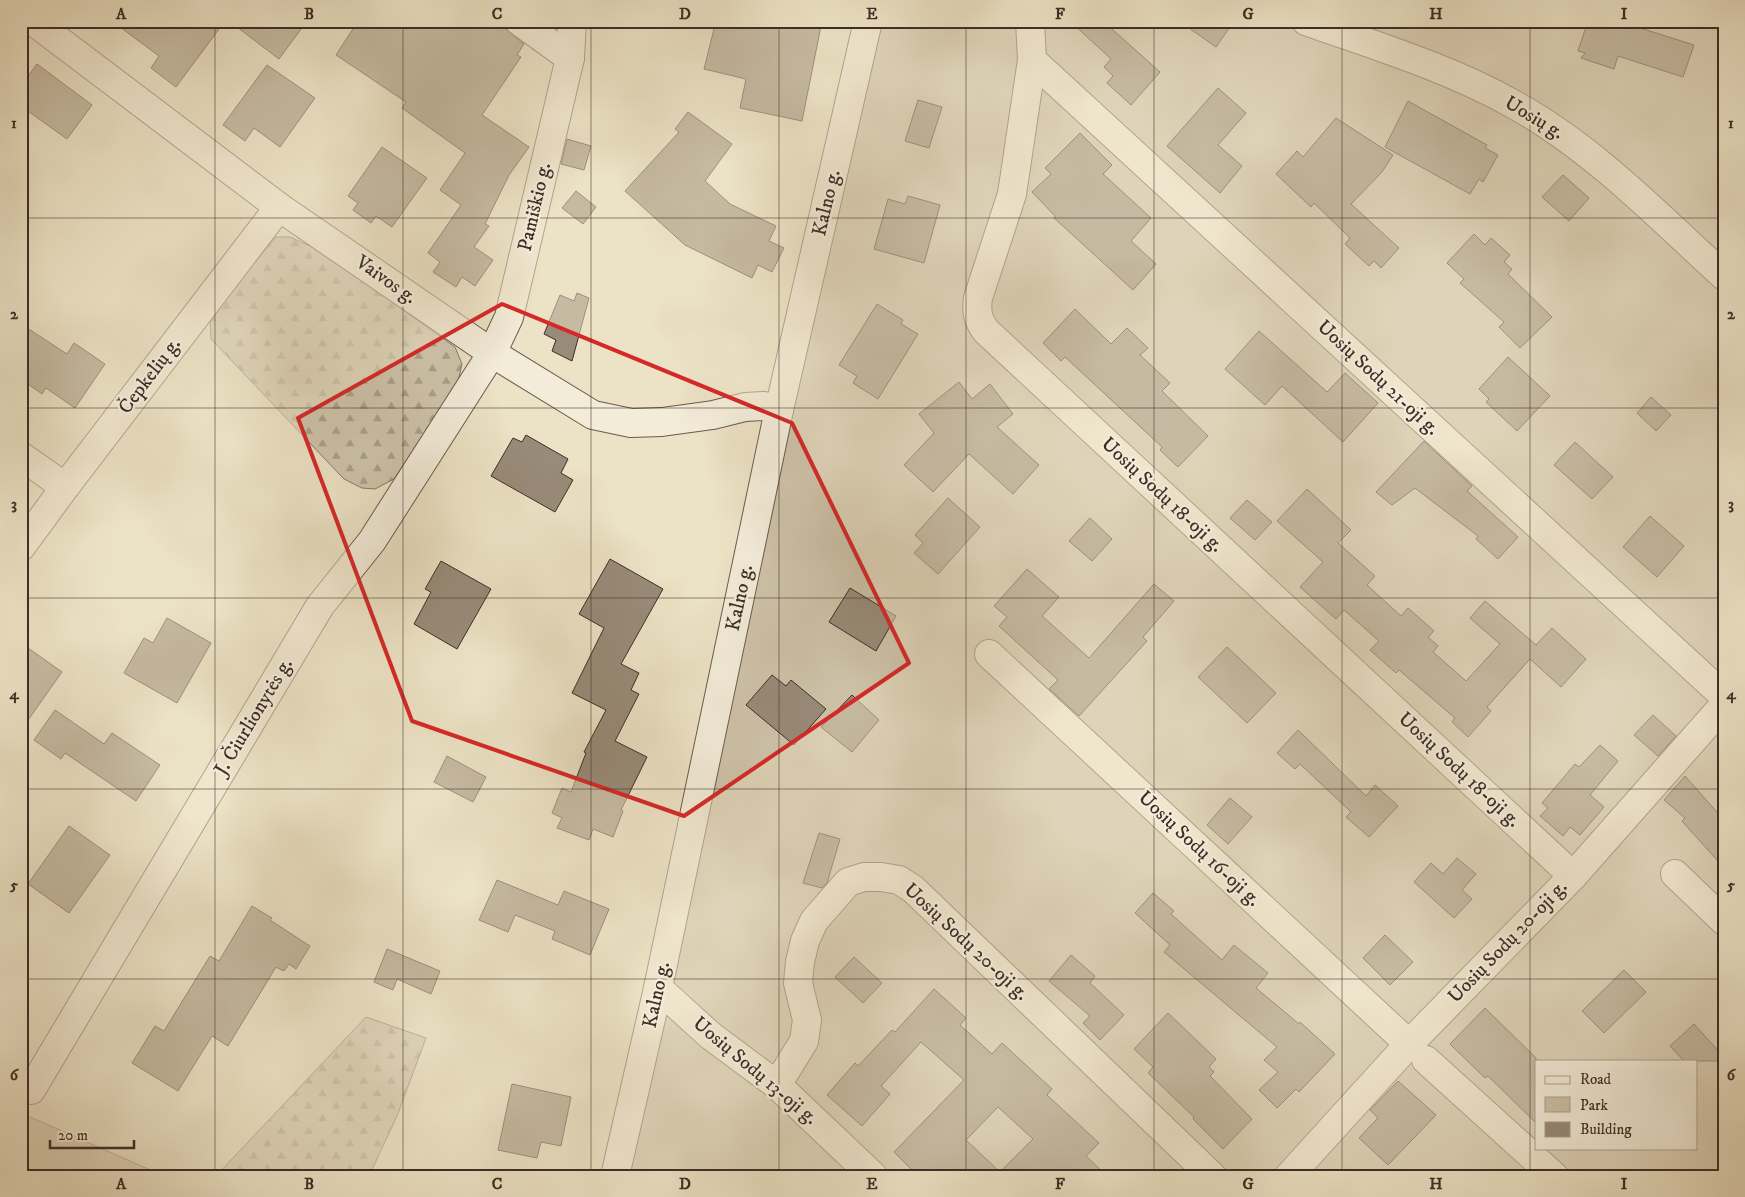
<svg xmlns="http://www.w3.org/2000/svg" width="1745" height="1197" font-family="'IM FELL DW Pica',serif">
<style>
.green{fill:#cec3aa;stroke:#867868;fill-rule:evenodd}
.forest{fill:url(#forest-firs);stroke:#867868}
.building{fill:#988b79;stroke:#3e2d26;fill-rule:evenodd}
.lines{fill:none;stroke-linecap:round;stroke-linejoin:round}
.minor-casing{stroke:#6a5a4e;stroke-width:30}
.minor{stroke:#f3ecd9;stroke-width:28}
.marked{fill:none;stroke:#d62828;stroke-width:4;stroke-linejoin:round}
.grid{fill:none;stroke:#3e2d26;stroke-width:1;stroke-opacity:0.55}
.labels{text-anchor:middle;dominant-baseline:central;stroke-width:4.5;stroke-linejoin:round;paint-order:stroke}
.street-label{font-size:20px;fill:#3e2d26;stroke:#f3ecd9}
.neatline{fill:none;stroke:#3e2d26;stroke-width:2}
.grid-label{font-size:16px;text-anchor:middle;font-weight:bold;fill:#3e2d26}
</style>
<defs>
<pattern id="forest-firs" width="22" height="20" patternUnits="userSpaceOnUse" patternTransform="scale(1.25)"><rect width="22" height="20" fill="#cec3aa"/><path d="M5 1l3.5 6h-7zM16 11l3.5 6h-7z" fill="#a99f8a"/></pattern>
</defs>
<rect width="100%" height="100%" fill="#ece2c5"/>
<filter id="stains"><feTurbulence type="fractalNoise" baseFrequency=".004" numOctaves="4"/><feColorMatrix values="0 0 0 0 .2 0 0 0 0 .09 0 0 0 0 .02 0 0 0 .5 -.17"/></filter>
<radialGradient id="worn" r=".72"><stop offset=".6" stop-color="#630" stop-opacity="0"/><stop offset="1" stop-color="#630" stop-opacity=".3"/></radialGradient>
<!-- green -->
<g class="green">
<path d="M 870,21 L 1724,21 L 1724,1176 L 613,1176 ZM 1536,1061 L 1696,1061 L 1696,1148 L 1536,1148 Z"/>
<path d="M 21,1113 L 164,1176 L 21,1176 Z"/>
</g>
<!-- forest -->
<g class="forest">
<path d="M 276,237 L 290,237 L 321,251 L 455,347 L 462,364 L 458,382 L 394,479 L 375,489 L 362,488 L 344,479 L 211,339 L 210,321 L 213,310 Z"/>
<path d="M 366,1017 L 426,1038 L 397,1116 L 369,1176 L 216,1176 Z"/>
</g>
<!-- building -->
<g class="building">
<path d="M 112,21 L 225,21 L 176,87 L 151,68 L 159,56 Z"/>
<path d="M 229,21 L 307,21 L 279,59 Z"/>
<path d="M 358,21 L 496,21 L 524,44 L 517,55 L 521,57 L 482,115 L 529,147 L 509,175 L 485,224 L 489,226 L 474,247 L 493,260 L 475,286 L 462,277 L 456,287 L 433,272 L 440,262 L 428,253 L 461,205 L 440,190 L 465,153 L 402,108 L 406,102 L 336,55 Z"/>
<path d="M 716,21 L 822,21 L 802,121 L 740,108 L 746,79 L 704,69 Z"/>
<path d="M 1070,21 L 1103,21 L 1160,72 L 1131,105 L 1107,83 L 1113,76 L 1104,67 L 1111,59 Z"/>
<path d="M 1179,21 L 1234,21 L 1216,47 Z"/>
<path d="M 1588,21 L 1636,21 L 1634,26 L 1694,45 L 1683,77 L 1618,56 L 1614,69 L 1581,58 L 1585,53 L 1578,51 Z"/>
<path d="M 37,64 L 92,105 L 67,139 L 21,106 L 21,86 Z"/>
<path d="M 267,65 L 315,98 L 280,147 L 254,128 L 245,141 L 223,125 Z"/>
<path d="M 1218,88 L 1246,113 L 1218,145 L 1242,166 L 1220,193 L 1167,146 Z"/>
<path d="M 918,100 L 942,107 L 929,148 L 905,141 Z"/>
<path d="M 1408,101 L 1487,145 L 1485,148 L 1498,155 L 1483,182 L 1479,179 L 1470,194 L 1385,147 Z"/>
<path d="M 688,112 L 732,144 L 705,181 L 730,204 L 776,226 L 769,241 L 784,248 L 772,272 L 758,265 L 752,278 L 685,245 L 625,191 L 679,132 L 675,129 Z"/>
<path d="M 1336,118 L 1393,155 L 1382,172 L 1351,204 L 1399,248 L 1381,268 L 1374,261 L 1369,266 L 1345,244 L 1350,238 L 1314,203 L 1311,207 L 1276,174 L 1297,151 L 1303,157 Z"/>
<path d="M 1080,133 L 1112,165 L 1103,174 L 1151,218 L 1131,241 L 1156,264 L 1133,290 L 1054,218 L 1055,216 L 1032,192 L 1051,174 L 1045,168 Z"/>
<path d="M 567,139 L 591,146 L 584,170 L 561,164 Z"/>
<path d="M 382,147 L 427,178 L 392,227 L 376,216 L 371,223 L 353,210 L 358,203 L 348,196 Z"/>
<path d="M 1563,175 L 1589,198 L 1569,221 L 1542,197 Z"/>
<path d="M 576,191 L 596,207 L 583,224 L 562,208 Z"/>
<path d="M 908,196 L 940,205 L 924,263 L 874,249 L 888,199 L 905,204 Z"/>
<path d="M 1474,234 L 1485,245 L 1491,238 L 1510,255 L 1504,262 L 1512,269 L 1508,274 L 1552,317 L 1520,348 L 1499,327 L 1504,322 L 1460,283 L 1464,279 L 1447,263 Z"/>
<path d="M 577,293 L 589,298 L 572,361 L 552,351 L 556,340 L 544,334 L 560,295 L 574,301 Z"/>
<path d="M 877,304 L 903,320 L 901,324 L 918,334 L 878,399 L 853,383 L 857,376 L 839,365 Z"/>
<path d="M 1075,309 L 1111,344 L 1127,328 L 1148,348 L 1140,355 L 1170,383 L 1162,391 L 1208,436 L 1178,467 L 1160,450 L 1162,447 L 1065,357 L 1061,361 L 1043,343 Z"/>
<path d="M 21,324 L 67,354 L 74,343 L 105,364 L 75,408 L 46,388 L 42,394 L 21,379 Z"/>
<path d="M 1259,331 L 1327,392 L 1345,373 L 1378,403 L 1343,442 L 1282,386 L 1265,405 L 1225,369 Z"/>
<path d="M 1508,357 L 1550,396 L 1517,431 L 1486,402 L 1489,399 L 1479,389 Z"/>
<path d="M 959,382 L 972,399 L 990,384 L 1013,414 L 997,427 L 1039,465 L 1013,494 L 969,454 L 933,492 L 904,465 L 934,433 L 919,414 Z"/>
<path d="M 1651,397 L 1671,415 L 1656,431 L 1637,413 Z"/>
<path d="M 526,435 L 568,459 L 561,473 L 573,480 L 555,512 L 491,476 L 513,438 L 522,442 Z"/>
<path d="M 1424,441 L 1472,486 L 1467,491 L 1518,537 L 1498,559 L 1476,539 L 1478,536 L 1415,488 L 1392,505 L 1376,492 Z"/>
<path d="M 1575,442 L 1613,477 L 1592,499 L 1554,465 Z"/>
<path d="M 1307,489 L 1351,530 L 1338,543 L 1375,576 L 1367,585 L 1401,616 L 1408,608 L 1434,631 L 1428,637 L 1438,646 L 1433,652 L 1466,681 L 1500,644 L 1470,618 L 1485,601 L 1536,645 L 1552,628 L 1586,659 L 1561,687 L 1530,659 L 1487,707 L 1491,711 L 1468,737 L 1452,722 L 1455,718 L 1399,670 L 1396,673 L 1370,650 L 1379,641 L 1344,610 L 1336,619 L 1300,587 L 1323,562 L 1277,521 Z"/>
<path d="M 948,498 L 980,527 L 938,574 L 914,553 L 923,543 L 915,535 Z"/>
<path d="M 1247,500 L 1272,522 L 1255,540 L 1230,518 Z"/>
<path d="M 1650,516 L 1684,546 L 1657,577 L 1623,547 Z"/>
<path d="M 1090,518 L 1112,539 L 1092,561 L 1069,541 Z"/>
<path d="M 610,559 L 663,589 L 621,664 L 639,673 L 631,690 L 639,694 L 615,741 L 647,757 L 621,810 L 623,811 L 613,837 L 593,829 L 589,840 L 557,828 L 562,818 L 552,813 L 562,788 L 571,792 L 586,753 L 584,752 L 606,710 L 572,693 L 604,628 L 579,614 Z"/>
<path d="M 441,561 L 491,589 L 457,649 L 414,624 L 431,592 L 425,589 Z"/>
<path d="M 1027,569 L 1059,597 L 1042,616 L 1089,658 L 1154,584 L 1174,601 L 1143,637 L 1147,641 L 1079,716 L 1049,689 L 1058,680 L 999,626 L 1007,617 L 994,606 Z"/>
<path d="M 850,588 L 896,616 L 876,651 L 829,622 Z"/>
<path d="M 167,618 L 211,643 L 177,703 L 124,673 L 144,638 L 153,643 Z"/>
<path d="M 21,643 L 62,672 L 21,730 Z"/>
<path d="M 1227,647 L 1276,693 L 1247,723 L 1198,677 Z"/>
<path d="M 772,675 L 786,686 L 791,680 L 826,709 L 794,745 L 746,705 Z"/>
<path d="M 852,695 L 879,720 L 852,752 L 821,727 Z"/>
<path d="M 55,710 L 104,744 L 112,733 L 160,765 L 136,801 L 65,753 L 61,759 L 34,740 Z"/>
<path d="M 1653,715 L 1676,736 L 1658,756 L 1634,735 Z"/>
<path d="M 1298,730 L 1366,796 L 1375,785 L 1398,806 L 1369,837 L 1346,817 L 1351,812 L 1300,764 L 1295,769 L 1277,753 Z"/>
<path d="M 1600,745 L 1618,761 L 1590,795 L 1604,807 L 1580,835 L 1570,827 L 1563,836 L 1540,816 L 1548,808 L 1542,803 L 1575,764 L 1579,767 Z"/>
<path d="M 447,756 L 486,777 L 473,802 L 434,782 Z"/>
<path d="M 1685,776 L 1724,820 L 1724,868 L 1682,821 L 1685,818 L 1664,800 Z"/>
<path d="M 1230,798 L 1252,817 L 1228,844 L 1207,825 Z"/>
<path d="M 69,826 L 110,855 L 69,913 L 28,884 Z"/>
<path d="M 819,833 L 840,839 L 827,883 L 822,888 L 803,883 Z"/>
<path d="M 1457,858 L 1476,874 L 1462,890 L 1472,899 L 1454,918 L 1414,882 L 1431,863 L 1443,874 Z"/>
<path d="M 497,880 L 558,905 L 564,891 L 609,909 L 590,955 L 552,939 L 555,931 L 515,915 L 508,932 L 479,920 Z"/>
<path d="M 1153,893 L 1174,911 L 1171,914 L 1222,960 L 1234,945 L 1268,973 L 1256,988 L 1299,1024 L 1300,1022 L 1335,1054 L 1299,1092 L 1296,1089 L 1277,1108 L 1259,1090 L 1278,1072 L 1264,1060 L 1277,1047 L 1164,952 L 1170,945 L 1135,913 Z"/>
<path d="M 252,906 L 272,918 L 270,920 L 310,946 L 296,969 L 289,964 L 284,971 L 276,967 L 228,1046 L 212,1036 L 178,1091 L 132,1063 L 155,1026 L 164,1031 L 210,956 L 219,961 Z"/>
<path d="M 1385,935 L 1413,962 L 1390,985 L 1363,958 Z"/>
<path d="M 387,949 L 440,971 L 431,994 L 397,979 L 393,990 L 374,982 Z"/>
<path d="M 1071,955 L 1095,976 L 1090,983 L 1124,1015 L 1100,1040 L 1083,1023 L 1090,1016 L 1049,981 Z"/>
<path d="M 854,957 L 882,983 L 863,1003 L 835,977 Z"/>
<path d="M 1624,970 L 1646,992 L 1604,1033 L 1582,1011 Z"/>
<path d="M 934,989 L 966,1018 L 960,1025 L 992,1054 L 1002,1043 L 1052,1089 L 1047,1095 L 1099,1143 L 1086,1156 L 1107,1176 L 918,1176 L 894,1152 L 964,1080 L 921,1042 L 881,1086 L 890,1094 L 862,1126 L 827,1095 L 855,1063 L 858,1066 L 892,1030 L 895,1032 ZM 998,1107 L 1033,1139 L 1000,1172 L 966,1140 Z"/>
<path d="M 1485,1008 L 1536,1058 L 1536,1123 L 1488,1076 L 1485,1078 L 1450,1044 Z"/>
<path d="M 1168,1013 L 1216,1059 L 1209,1067 L 1214,1072 L 1210,1076 L 1252,1119 L 1223,1149 L 1193,1119 L 1194,1117 L 1148,1073 L 1153,1067 L 1134,1049 Z"/>
<path d="M 1694,1024 L 1724,1057 L 1724,1061 L 1684,1061 L 1670,1046 Z"/>
<path d="M 1398,1081 L 1436,1115 L 1388,1165 L 1359,1138 L 1378,1118 L 1370,1110 Z"/>
<path d="M 512,1084 L 571,1097 L 561,1146 L 541,1142 L 537,1158 L 498,1150 Z"/>
</g>
<g class="lines">
<!-- minor casing -->
<g class="minor-casing">
<g id="minor">
<path d="M 33,21 L 279,207 L 492,353 L 593,415 L 631,423 L 662,422 L 713,415 L 745,407 L 764,406 L 779,410"/>
<path d="M 519,21 L 570,58"/>
<path d="M 1030,21 L 1032,60 L 1012,194 L 978,298 C 976,312 978,320 986,331 L 1573,876"/>
<path d="M 1306,21 C 1376,46 1449,68 1513,104 C 1593,148 1657,215 1724,276"/>
<path d="M 1032,60 L 1724,696"/>
<path d="M 21,456 L 65,487"/>
<path d="M 21,547 L 65,487 L 279,207"/>
<path d="M 989,654 L 1409,1044"/>
<path d="M 1675,874 L 1724,921"/>
<path d="M 658,988 L 711,1036 L 777,1085 L 873,1176"/>
<path d="M 1426,1060 L 1554,1176"/>
<path d="M 777,1085 L 804,1041 L 807,1020 L 798,983 L 800,962 L 805,941 L 814,921 L 848,882 L 864,877 L 881,877 L 899,880 L 913,889 L 1212,1176"/>
<path d="M 31,1090 L 320,606 L 372,541 L 492,353 L 509,317 L 570,58 L 572,21"/>
<path d="M 615,1176 L 658,988 L 779,410 L 868,21"/>
<path d="M 1289,1176 L 1409,1044 L 1573,876 L 1724,705"/>
</g>
</g>
<!-- minor -->
<use href="#minor" class="minor"/>
</g>
<!-- marked area -->
<path d="M0 0H1745V1197H0ZM 502,304 L 792,423 L 909,663 L 684,816 L 412,721 L 298,418 Z" fill="#ece2c5" fill-opacity=".55" fill-rule="evenodd"/>
<path class="marked" d="M 502,304 L 792,423 L 909,663 L 684,816 L 412,721 L 298,418 Z"/>
<!-- grid -->
<path class="grid" d="M 215,21 L 215,1176M 403,21 L 403,1176M 591,21 L 591,1176M 779,21 L 779,1176M 966,21 L 966,1176M 1154,21 L 1154,1176M 1342,21 L 1342,1176M 1530,21 L 1530,1176M 21,218 L 1724,218M 21,408 L 1724,408M 21,598 L 1724,598M 21,789 L 1724,789M 21,979 L 1724,979"/>
<g class="labels">
<!-- street labels -->
<g class="street-label">
<text transform="translate(1534 118) rotate(31)">Uosių g.</text>
<text transform="translate(827 203) rotate(-77)">Kalno g.</text>
<text transform="translate(535 207) rotate(-77)">Pamiškio g.</text>
<text transform="translate(386 280) rotate(35)">Vaivos g.</text>
<text transform="translate(150 376) rotate(-53)">Čepkelių g.</text>
<text transform="translate(1378 378) rotate(43)">Uosių Sodų 21-oji g.</text>
<text transform="translate(1162 495) rotate(43)">Uosių Sodų 18-oji g.</text>
<text transform="translate(740 598) rotate(-78)">Kalno g.</text>
<text transform="translate(254 717) rotate(-59)">J. Čiurlionytės g.</text>
<text transform="translate(1459 770) rotate(43)">Uosių Sodų 18-oji g.</text>
<text transform="translate(1199 849) rotate(43)">Uosių Sodų 16-oji g.</text>
<text transform="translate(966 942) rotate(43)">Uosių Sodų 20-oji g.</text>
<text transform="translate(1508 942) rotate(-46)">Uosių Sodų 20-oji g.</text>
<text transform="translate(657 995) rotate(-78)">Kalno g.</text>
<text transform="translate(755 1071) rotate(40)">Uosių Sodų 13-oji g.</text>
</g>
</g>
<!-- margin -->
<rect width="1745" height="1197" fill="none" stroke="#ece2c5" stroke-width="55"/>
<!-- legend -->
<rect x="1535" y="1060" width="162" height="90" fill="#f3ecd9" stroke="#aba091"/>
<rect x="1545" y="1076" width="25" height="8" fill="#f3ecd9" stroke="#aba091"/>
<text x="1580" y="1084" font-size="15" fill="#3e2d26">Road</text>
<rect x="1545" y="1097" width="25" height="15" fill="#cec3aa" stroke="#aba091"/>
<text x="1580" y="1110" font-size="15" fill="#3e2d26">Park</text>
<rect x="1545" y="1122" width="25" height="15" fill="#988b79" stroke="#aba091"/>
<text x="1580" y="1134" font-size="15" fill="#3e2d26">Building</text>
<!-- scale -->
<path d="M50 1140v8h84v-8" fill="none" stroke="#3e2d26" stroke-width="2.5"/>
<text x="58" y="1140" font-size="15" fill="#3e2d26" stroke="#f3ecd9" stroke-width="4" paint-order="stroke">20 m</text>
<rect x="28" y="28" width="1690" height="1142" class="neatline"/>
<g class="grid-label">
<text x="121" y="19">A</text>
<text x="309" y="19">B</text>
<text x="497" y="19">C</text>
<text x="685" y="19">D</text>
<text x="872" y="19">E</text>
<text x="1060" y="19">F</text>
<text x="1248" y="19">G</text>
<text x="1436" y="19">H</text>
<text x="1624" y="19">I</text>
<text x="14" y="128">1</text>
<text x="1731" y="128">1</text>
<text x="14" y="319">2</text>
<text x="1731" y="319">2</text>
<text x="14" y="509">3</text>
<text x="1731" y="509">3</text>
<text x="14" y="699">4</text>
<text x="1731" y="699">4</text>
<text x="14" y="890">5</text>
<text x="1731" y="890">5</text>
<text x="14" y="1080">6</text>
<text x="1731" y="1080">6</text>
<text x="121" y="1189">A</text>
<text x="309" y="1189">B</text>
<text x="497" y="1189">C</text>
<text x="685" y="1189">D</text>
<text x="872" y="1189">E</text>
<text x="1060" y="1189">F</text>
<text x="1248" y="1189">G</text>
<text x="1436" y="1189">H</text>
<text x="1624" y="1189">I</text>
</g>
<rect width="100%" height="100%" filter="url(#stains)"/>
<rect width="100%" height="100%" fill="url(#worn)"/>
</svg>
